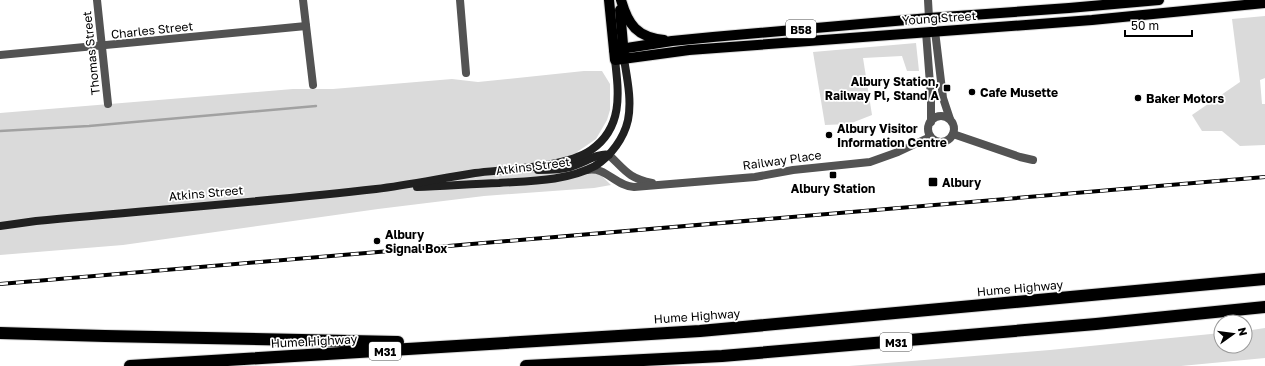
<svg xmlns="http://www.w3.org/2000/svg" width="1265" height="366" font-family="'Golos Text',sans-serif">
<style>
.green{fill:#dadada}
.lines{fill:none;stroke-linecap:round;stroke-linejoin:round}
.stream{stroke:#a1a1a1;stroke-width:2.5}
.primary-casing{stroke:#dbdbdb;stroke-width:12}
.motorway-casing{stroke:#dbdbdb;stroke-width:14}
.minor{stroke:#535353;stroke-width:8}
.tertiary{stroke:#535353;stroke-width:8}
.secondary{stroke:#202020;stroke-width:8}
.primary{stroke:#000;stroke-width:10}
.motorway{stroke:#000;stroke-width:12}
.rail-casing{stroke:#000;stroke-width:4}
.rail{stroke:#fff;stroke-width:2.5;stroke-dasharray:8;stroke-linecap:butt}
.poi-dot{fill:#000;stroke:#fff;stroke-width:1.5}
.labels{text-anchor:middle;dominant-baseline:central;stroke-width:3.5;stroke-linejoin:round;paint-order:stroke}
.shield{fill:#fff;stroke:#4c4c4c;stroke-width:1}
.shield-label{font-size:11px;font-weight:bold;fill:#000}
.street-label{font-size:12px;fill:#000;stroke:#fff}
.poi-label{font-size:12px;font-weight:bold;fill:#000;stroke:#fff;text-anchor:start}
</style>
<rect width="100%" height="100%" fill="#fff"/>
<!-- green -->
<g class="green">
<path d="M 1265,16 L 1265,78 L 1260,80 L 1262,104 L 1265,104 L 1265,145 L 1240,146 L 1222,131 L 1202,131 L 1192,115 L 1240,82 L 1232,19 Z"/>
<path d="M 916,43 L 919,71 L 907,71 L 902,56 L 863,58 L 872,115 L 849,124 L 825,125 L 813,52 Z"/>
<path d="M 584,71 L 602,71 L 610,84 L 610,110 L 607,120 L 596,139 L 577,152 L 611,185 L 594,188 L 484,196 L 378,209 L 123,245 L 0,255 L 0,113 L 293,89 L 333,89 L 452,79 L 478,82 Z"/>
<path d="M 1265,328 L 1265,358 L 1181,366 L 849,366 L 1050,350 L 1221,333 L 1221,346 L 1245,346 L 1245,331 Z"/>
</g>
<g class="lines">
<!-- stream -->
<path class="stream" d="M 0,131 L 89,126 L 316,106"/>
<!-- primary casing -->
<g class="primary-casing">
<g id="primary">
<path d="M 609,0 L 615,60 L 689,50 L 1092,20 L 1265,3"/>
<path d="M 621,0 C 628,25 637,37 664,40"/>
<path d="M 620,10 L 624,56"/>
<path d="M 614,50 L 672,41 L 713,37 L 929,18 L 1069,8 L 1159,0"/>
</g>
</g>
<!-- motorway casing -->
<g class="motorway-casing">
<g id="motorway">
<path d="M 0,333 L 105,336 L 398,342"/>
<path d="M 130,366 L 700,331 L 1265,279"/>
<path d="M 526,366 L 722,356 L 1096,324 L 1265,307"/>
</g>
</g>
<!-- minor -->
<g class="minor">
<path d="M 97,0 L 108,104"/>
<path d="M 303,0 L 313,85"/>
<path d="M 460,0 L 466,73"/>
<path d="M 935,31 L 943,98 L 950,119"/>
<path d="M 926,32 L 931,97 L 931,122"/>
<path d="M 0,55 L 306,26"/>
<circle cx="941" cy="129" r="13"/>
<path d="M 953,134 L 1020,157 L 1033,160"/>
<path d="M 609,155 C 625,170 628,178 652,183"/>
<path d="M 587,170 C 606,166 615,186 634,187 L 755,177 L 793,170 L 870,162 L 898,152 L 930,137"/>
</g>
<!-- tertiary -->
<path class="tertiary" d="M 928,0 L 929,18"/>
<!-- secondary -->
<g class="secondary">
<path d="M 538,170 C 549,170 560,170 570,167 C 582,164 599,152 609,155"/>
<path d="M 417,187 C 444,186 472,184 499,183 C 530,181 567,181 595,166 C 611,156 624,138 628,120 C 632,100 627,78 624,59"/>
<path d="M 0,226 L 36,221 C 150,210 263,202 376,189 C 409,185 442,178 475,173 C 506,169 565,168 591,150 C 623,128 619,94 615,60"/>
</g>
<!-- primary -->
<use href="#primary" class="primary"/>
<!-- motorway -->
<use href="#motorway" class="motorway"/>
<!-- rail casing -->
<g class="rail-casing">
<path id="rail" d="M 0,284 L 1265,177"/>
</g>
<!-- rail -->
<use href="#rail" class="rail"/>
</g>
<!-- markers -->
<g class="poi-dot">
<rect x="943" y="84" width="8" height="8" rx="2"/>
<circle cx="972" cy="92" r="4"/>
<circle cx="1138" cy="98" r="4"/>
<circle cx="829" cy="135" r="4"/>
<rect x="829" y="171" width="8" height="8" rx="2"/>
<rect x="928" y="177" width="10" height="10" rx="2"/>
<circle cx="377" cy="241" r="4"/>
</g>
<g class="labels">
<!-- shield labels -->
<g class="shield">
<rect x="786" y="20" width="30" height="18" rx="3"/>
<rect x="880" y="333" width="32" height="18" rx="3"/>
<rect x="369" y="342" width="32" height="18" rx="3"/>
</g>
<g class="shield-label">
<text x="801" y="29">B58</text>
<text x="896" y="342">M31</text>
<text x="385" y="351">M31</text>
</g>
<!-- street labels -->
<g class="street-label">
<text transform="translate(939 18) rotate(-4)">Young Street</text>
<text transform="translate(152 30) rotate(-6)">Charles Street</text>
<text transform="translate(91 53) rotate(-96)">Thomas Street</text>
<text transform="translate(782 160) rotate(-8)">Railway Place</text>
<text transform="translate(533 166) rotate(-7)">Atkins Street</text>
<text transform="translate(206 193) rotate(-5)">Atkins Street</text>
<text transform="translate(1020 288) rotate(-5)">Hume Highway</text>
<text transform="translate(697 316) rotate(-4)">Hume Highway</text>
<text transform="translate(314 341) rotate(-3)">Hume Highway</text>
</g>
<!-- poi labels -->
<g class="poi-label">
<text x="939" y="81" text-anchor="end">Albury Station,<tspan x="939" dy="14">Railway Pl, Stand A</tspan></text>
<text x="980" y="92">Cafe Musette</text>
<text x="1146" y="98">Baker Motors</text>
<text x="837" y="128">Albury Visitor<tspan x="837" dy="14">Information Centre</tspan></text>
<text x="942" y="182">Albury</text>
<text x="833" y="188" text-anchor="middle">Albury Station</text>
<text x="385" y="234">Albury<tspan x="385" dy="14">Signal Box</tspan></text>
</g>
</g>
<!-- north arrow -->
<g transform="translate(1233 334) rotate(76)"><circle r="19" fill="#ffffff" stroke="#999999"/>
<path d="M0-3L7 15L0 10L-7 15Z" fill="#000000"/>
<text y="-6" font-size="11" font-weight="bold" text-anchor="middle" fill="#000000">N</text>
</g>
<!-- scale -->
<path d="M1125 30v6h67v-6" fill="none" stroke="#000000" stroke-width="2"/>
<text x="1131" y="30" font-size="12" fill="#000000" stroke="#ffffff" stroke-width="3" paint-order="stroke">50 m</text>
</svg>
